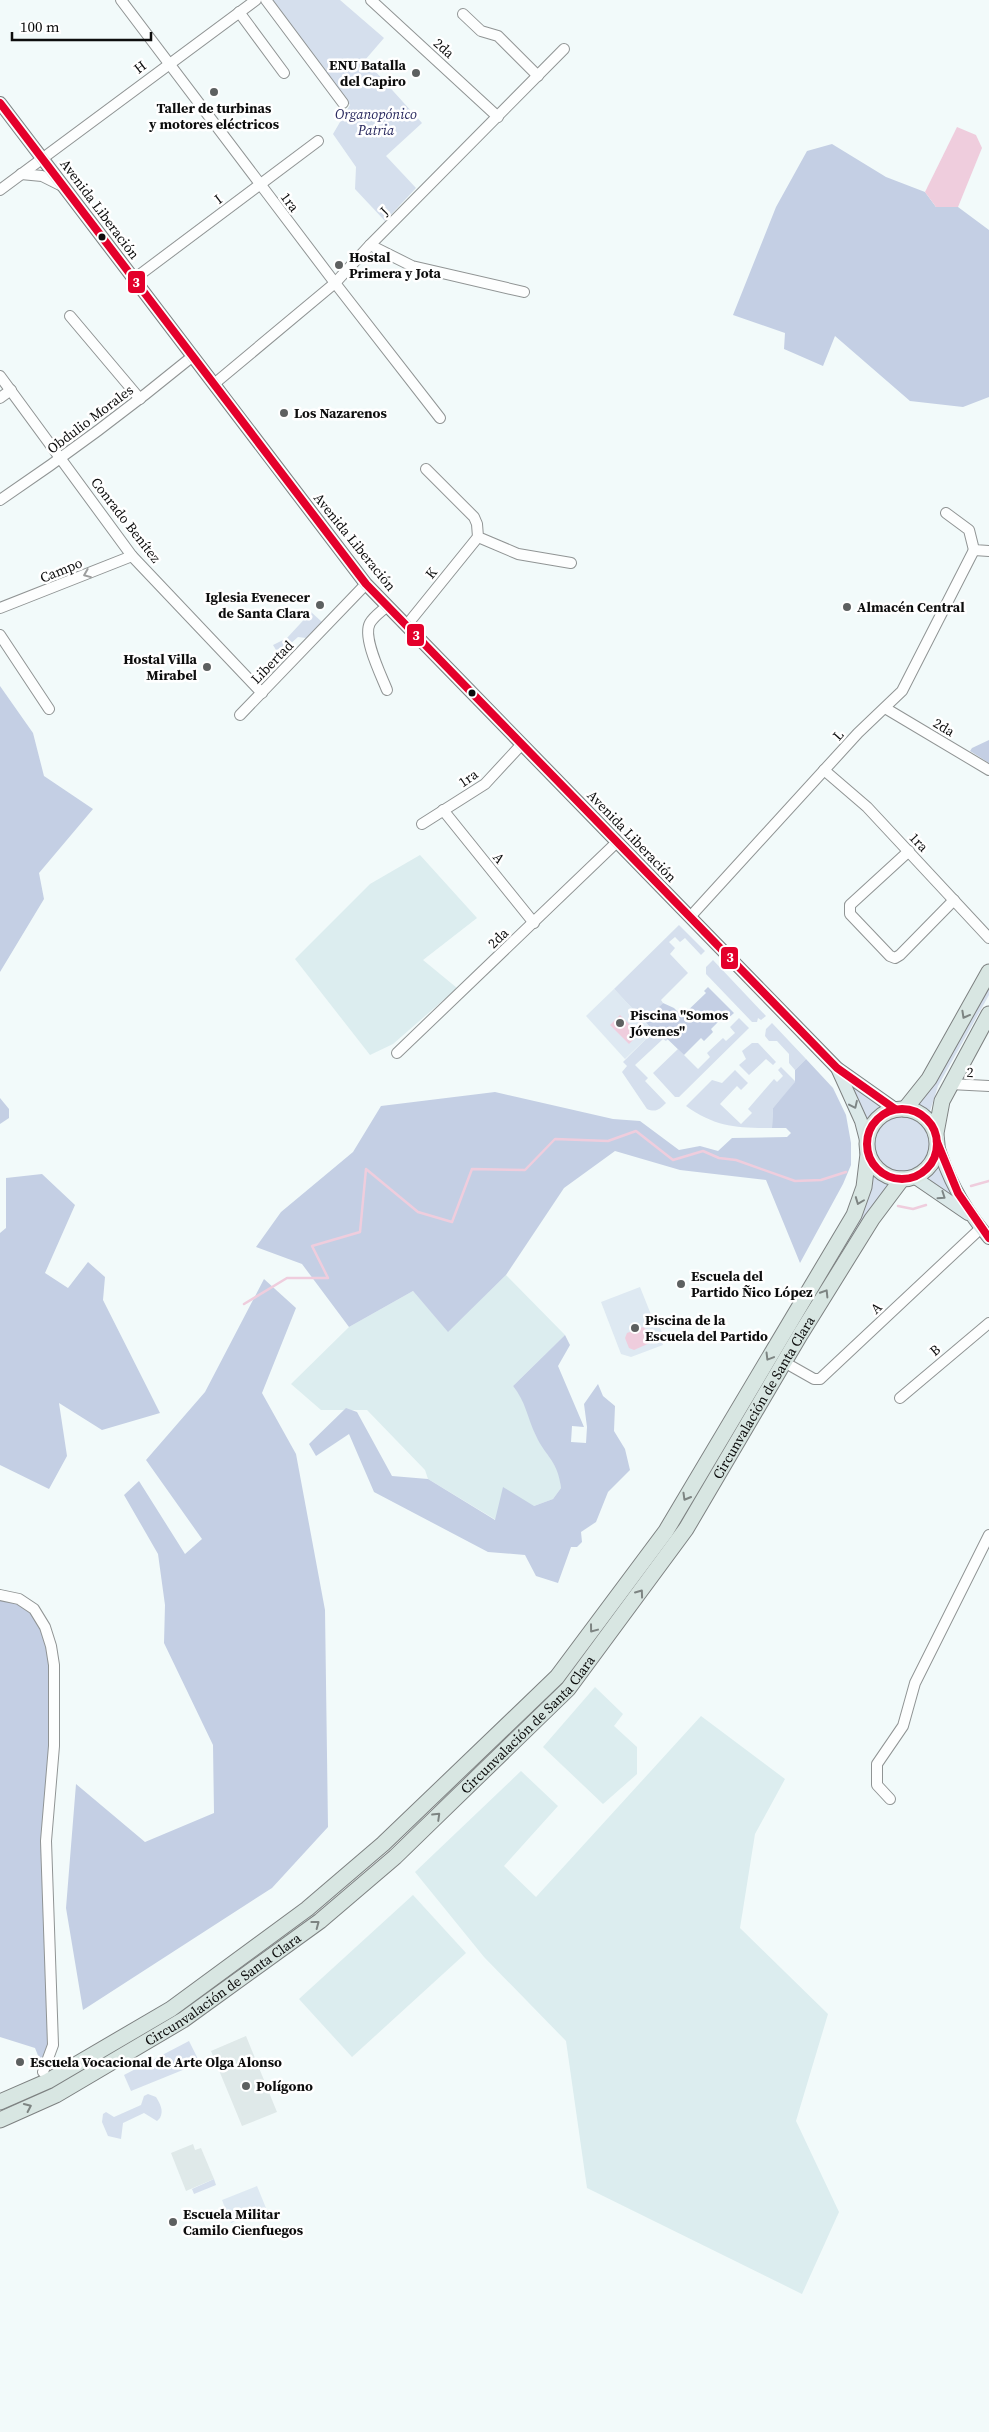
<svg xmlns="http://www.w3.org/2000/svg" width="989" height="2432" font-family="'Source Serif 4',serif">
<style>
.farmland{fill:#dcedef}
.green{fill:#d5dfed}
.forest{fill:#c4cfe4}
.pitch{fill:#dee9f2}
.plaza{fill:#dfe9e9}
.water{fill:#efcddd}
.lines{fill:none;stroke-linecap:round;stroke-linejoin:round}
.stream{stroke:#efcddd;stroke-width:2.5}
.minor-casing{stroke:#909494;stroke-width:12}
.major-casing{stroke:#7d8181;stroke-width:14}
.highway-casing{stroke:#7d8181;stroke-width:17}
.minor{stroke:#fdfefe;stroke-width:10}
.major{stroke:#dbe9e9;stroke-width:12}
.highway{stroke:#d8e6e2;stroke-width:15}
.bus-1-casing{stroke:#fff;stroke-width:11}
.bus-1{stroke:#e4002b;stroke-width:8}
.oneway{stroke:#9d9e9e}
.oneway2{stroke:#7d8482}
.oneway3{stroke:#7e8686}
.poi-dot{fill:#5d6060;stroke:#fff;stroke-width:2}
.bus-dot{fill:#0d0d0d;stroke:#fff;stroke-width:2}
.labels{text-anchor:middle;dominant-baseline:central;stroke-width:5;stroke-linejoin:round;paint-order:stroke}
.street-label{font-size:14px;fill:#0d0d0d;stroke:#fff}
.poi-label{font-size:14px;font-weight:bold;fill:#0d0d0d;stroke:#fff;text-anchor:start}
.park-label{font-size:14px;font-style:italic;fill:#26265c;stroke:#fff}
.line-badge{stroke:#fff;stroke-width:2}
.badge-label{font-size:14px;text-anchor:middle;font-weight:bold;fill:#fff}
</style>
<rect width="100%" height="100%" fill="#f2fafa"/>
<!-- farmland -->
<g class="farmland">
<path d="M 420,855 L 477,918 L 423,960 L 457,988 L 393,1044 L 370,1055 L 295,959 L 370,884 Z"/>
<path d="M 506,1275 L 565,1335 L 513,1386 L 523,1399 L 536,1436 L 559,1472 L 561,1488 L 553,1499 L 496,1520 L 428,1479 L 425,1470 L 367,1410 L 321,1410 L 291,1384 L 349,1327 L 413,1291 L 448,1331 Z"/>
<path d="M 595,1687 L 623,1714 L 614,1726 L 637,1747 L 637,1774 L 603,1804 L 543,1747 Z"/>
<path d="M 701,1716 L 785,1779 L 755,1834 L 740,1928 L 828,2014 L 796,2121 L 839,2212 L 802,2294 L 587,2188 L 566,2041 L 484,1957 L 415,1872 L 521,1771 L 558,1806 L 504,1866 L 536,1897 Z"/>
<path d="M 413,1895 L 466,1953 L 352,2057 L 299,1999 Z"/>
</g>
<!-- green -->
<g class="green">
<path d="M 273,0 L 340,0 L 384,38 L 365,60 L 422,123 L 386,156 L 416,188 L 385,221 L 355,189 L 356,167 L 333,134 L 350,105 Z"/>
<path d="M 311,612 L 322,622 L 306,638 L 298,637 L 290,644 L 276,650 L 273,645 L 287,638 Z"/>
<path d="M 679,925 L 705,951 L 701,955 L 685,938 L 680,942 L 675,937 L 669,942 L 675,948 L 670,954 L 688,973 L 661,1000 L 663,1003 L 644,1021 L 614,989 Z"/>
<path d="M 713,960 L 766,1016 L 761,1020 L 758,1018 L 757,1022 L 752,1022 L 706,974 L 706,967 Z"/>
<path d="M 989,987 L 989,995 L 938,1086 L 930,1111 L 915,1102 L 934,1083 Z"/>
<path d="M 739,1018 L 749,1028 L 679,1097 L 675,1097 L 653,1073 L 678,1049 L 698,1069 L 710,1057 L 707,1053 L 723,1038 L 726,1041 L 735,1033 L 730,1027 Z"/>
<path d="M 772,1023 L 806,1059 L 795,1070 L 789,1063 L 789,1054 L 777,1041 L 769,1041 L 765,1036 L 766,1029 Z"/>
<path d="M 657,1028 L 668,1039 L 666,1041 L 663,1039 L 635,1065 L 648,1078 L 645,1081 L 666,1103 C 660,1109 656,1113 647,1109 L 622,1072 L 627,1066 L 623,1062 Z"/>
<path d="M 752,1043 L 758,1043 L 776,1062 L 773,1065 L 766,1059 L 749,1075 L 739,1065 L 746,1059 L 742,1051 Z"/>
<path d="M 781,1067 L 796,1082 L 773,1108 L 772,1128 C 737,1128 715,1127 686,1106 L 712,1080 L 722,1083 L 735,1070 L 748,1083 L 741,1090 L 737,1086 L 720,1104 L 741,1124 L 752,1113 L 748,1109 L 774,1079 L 777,1082 L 783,1076 L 778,1070 Z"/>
<path d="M 847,1080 L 883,1104 L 866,1121 Z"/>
<circle cx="902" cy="1143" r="29"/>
<path d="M 939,1165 L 957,1201 L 924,1180 Z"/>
<path d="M 874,1175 L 888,1184 L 806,1313 L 802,1310 L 858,1218 Z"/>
<path d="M 189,2041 L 200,2063 L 131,2091 L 124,2075 Z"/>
<path d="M 148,2094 L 156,2097 C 160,2104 164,2110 160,2118 L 157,2121 L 144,2113 L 123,2123 L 121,2139 L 108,2136 L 102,2122 L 103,2114 L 106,2112 L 114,2117 L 141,2105 L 144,2096 Z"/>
<path d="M 214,2179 L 216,2185 L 194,2194 L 192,2189 Z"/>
</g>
<!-- forest -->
<g class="forest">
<path d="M 832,144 L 886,177 L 925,192 L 936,207 L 958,207 L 989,230 L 989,397 L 963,407 L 910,401 L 835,336 L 823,366 L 784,349 L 785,333 L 733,315 L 776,207 L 807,151 Z"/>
<path d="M 0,686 L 33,733 L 44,776 L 93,809 L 39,873 L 44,899 L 0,972 Z"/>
<path d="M 989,740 L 989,763 L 970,751 L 972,748 Z"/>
<path d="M 708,987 L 734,1013 L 724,1022 L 721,1019 L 711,1029 L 713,1032 L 704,1041 L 701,1038 L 684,1055 L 657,1029 L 654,1031 L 644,1021 L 663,1003 L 674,1008 L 682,1016 L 706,993 L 704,991 Z"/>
<path d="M 806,1059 L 833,1088 L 846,1115 L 851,1143 L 851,1165 L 843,1184 L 800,1263 L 766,1180 L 680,1170 L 615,1151 L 564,1188 L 506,1275 L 448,1332 L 413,1291 L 349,1327 L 302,1264 L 256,1247 L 281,1212 L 353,1152 L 381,1106 L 495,1092 L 613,1119 L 640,1121 L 679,1150 L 700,1146 L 718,1151 L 732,1138 L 787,1137 L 791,1133 L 786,1128 L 772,1128 L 773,1108 L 795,1082 L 795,1070 Z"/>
<path d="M 0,1098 L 9,1109 L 9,1118 L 0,1124 Z"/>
<path d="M 42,1174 L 75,1205 L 45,1273 L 68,1288 L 88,1262 L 105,1277 L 103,1300 L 160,1413 L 102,1430 L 59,1403 L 67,1456 L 49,1489 L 0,1465 L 0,1233 L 6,1228 L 6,1178 Z"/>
<path d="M 264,1279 L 296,1308 L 262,1393 L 296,1454 L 325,1610 L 328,1827 L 272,1888 L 83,2010 L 66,1908 L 76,1784 L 145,1842 L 214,1813 L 213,1745 L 164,1643 L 165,1605 L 158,1554 L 124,1495 L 139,1481 L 185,1554 L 202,1539 L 146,1460 L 205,1392 Z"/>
<path d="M 565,1335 L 570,1345 L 558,1366 L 584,1427 L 572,1426 L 571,1442 L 586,1443 L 587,1427 L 584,1404 L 598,1384 L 603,1396 L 615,1406 L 614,1431 L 625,1449 L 630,1470 L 608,1492 L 596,1522 L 581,1532 L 582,1542 L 577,1547 L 571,1547 L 558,1583 L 536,1576 L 525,1555 L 488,1552 L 374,1492 L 349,1434 L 316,1456 L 309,1444 L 346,1408 L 357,1412 L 392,1476 L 428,1479 L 495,1520 L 503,1487 L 534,1506 L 553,1499 L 561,1488 C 558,1461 546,1457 536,1436 C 527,1417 526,1402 513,1386 Z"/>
<path d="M 0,1600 C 6,1601 14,1601 20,1604 C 41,1614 46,1644 50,1666 L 49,2048 L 45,2057 L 39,2058 L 35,2048 L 0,2037 Z"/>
</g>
<!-- pitch -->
<g class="pitch">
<path d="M 614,989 L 654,1031 L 625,1059 L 586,1016 Z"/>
<path d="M 640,1287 L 652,1317 L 656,1316 L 662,1333 L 659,1334 L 663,1345 L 631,1357 L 621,1354 L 601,1302 Z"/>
<path d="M 257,2186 L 266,2208 L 231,2223 L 222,2200 Z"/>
</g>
<!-- plaza -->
<g class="plaza">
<path d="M 246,2036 L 277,2112 L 242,2126 L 211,2051 Z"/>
<path d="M 193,2144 L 195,2150 L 201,2148 L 214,2179 L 186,2191 L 171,2153 Z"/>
</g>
<!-- water -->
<g class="water">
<path d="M 957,127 L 976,135 L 982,148 L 958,207 L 936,207 L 925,192 Z"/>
<path d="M 620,1015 L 639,1034 L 629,1044 L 610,1025 Z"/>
<path d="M 643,1327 L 649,1332 L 652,1331 L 655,1337 L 652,1342 L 634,1350 L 629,1348 L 625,1338 L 627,1333 Z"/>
</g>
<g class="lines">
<!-- stream -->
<g class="stream">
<path d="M 971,1186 L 989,1181"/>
<path d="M 898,1206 L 913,1209 L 926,1205"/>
<path d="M 244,1304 L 287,1278 L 328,1278 L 312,1246 L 360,1232 L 366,1169 L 418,1212 L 452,1222 L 472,1169 L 525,1170 L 555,1139 L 608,1141 L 636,1131 L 673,1160 L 703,1151 L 719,1158 L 736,1160 L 795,1181 L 821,1180 L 846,1172"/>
</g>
<!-- minor casing -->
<g class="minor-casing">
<g id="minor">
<path d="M 121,0 L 335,283 L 440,418"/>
<path d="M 266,0 L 343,103"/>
<path d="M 371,0 L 498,117"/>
<path d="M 239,12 L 284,73"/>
<path d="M 463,14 L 481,31 L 498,36 L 538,76"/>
<path d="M 21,174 L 42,176 L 62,186"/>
<path d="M 0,190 L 256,0"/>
<path d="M 370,245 L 412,266 L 524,292"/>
<path d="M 134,279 L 318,141"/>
<path d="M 70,316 L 140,399"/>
<path d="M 0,376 L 132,556 L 262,693"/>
<path d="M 214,384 L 335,283 L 370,245 L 564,49"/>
<path d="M 0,398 L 11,390"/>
<path d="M 426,469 L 474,517 L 477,524 L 478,537 L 518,554 L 571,563"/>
<path d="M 0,500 C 67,455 131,407 193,356"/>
<path d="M 946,513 L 969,530 L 974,550 L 989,551"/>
<path d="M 0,608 L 132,556"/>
<path d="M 406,626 L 478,537"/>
<path d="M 0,635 L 49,709"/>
<path d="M 387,690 C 381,675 362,637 370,623 C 374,616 382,611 387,606"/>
<path d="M 885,708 L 989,770"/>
<path d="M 240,715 L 366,584"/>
<path d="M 824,770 L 867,807 L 989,938"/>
<path d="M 443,810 L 534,923"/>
<path d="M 422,824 L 485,784 L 522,744"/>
<path d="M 909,851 L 850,905 L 850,914 L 890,956 L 895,958 L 900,955 L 954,900"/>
<path d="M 690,917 L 858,733 L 902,691 L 974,550"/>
<path d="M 397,1053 L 617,842"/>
<path d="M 950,1084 L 989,1086"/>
<path d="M 784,1362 L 814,1379 L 820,1379 L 981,1228"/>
<path d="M 900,1398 L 989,1323"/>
<path d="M 0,1595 L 19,1599 L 34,1609 L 45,1627 L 51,1646 L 54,1665 L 54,1746 L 46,1841 L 53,2045 L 43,2072"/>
<path d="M 890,1799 L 877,1785 L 877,1764 L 903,1726 L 915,1683 L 989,1535"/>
</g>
</g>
<!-- major casing -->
<g class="major-casing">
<g id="major">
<path d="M 0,103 L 366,584 L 837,1068 L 895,1109"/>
<path d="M 837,1068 L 861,1121 L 867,1144"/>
<path d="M 937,1142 C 947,1178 965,1210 989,1238"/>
<path d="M 914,1177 L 968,1214"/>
</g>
</g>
<!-- highway casing -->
<g class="highway-casing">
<g id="highway">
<circle cx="902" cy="1144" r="35"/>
<path d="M 905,1109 L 929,1079 L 989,972"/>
<path d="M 936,1133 L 942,1101 L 989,1014"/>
<path d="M 0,2102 L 48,2081 L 171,2009 L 307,1909 L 383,1844 L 557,1677 L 666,1531 L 854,1215 L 864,1187 L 868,1154"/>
<path id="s1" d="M 0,2120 L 56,2095 L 183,2020 L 320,1921 L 395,1857 L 568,1689 L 686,1529 L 800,1335 L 872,1219 L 902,1179"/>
</g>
</g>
<!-- minor -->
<use href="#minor" class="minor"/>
<!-- major -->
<use href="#major" class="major"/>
<!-- highway -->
<use href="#highway" class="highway"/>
<!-- bus-1 casing -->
<g class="bus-1-casing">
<g id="bus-1">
<path d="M 0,103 L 366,584 L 837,1068 L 895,1109"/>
<circle cx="902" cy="1144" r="35"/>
<path d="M 937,1142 L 958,1193 L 989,1238"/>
</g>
</g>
<!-- bus-1 -->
<use href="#bus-1" class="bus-1"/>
</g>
<!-- one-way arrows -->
<defs><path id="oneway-chevron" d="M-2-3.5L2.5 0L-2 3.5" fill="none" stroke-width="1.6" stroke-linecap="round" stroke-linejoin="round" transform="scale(1.25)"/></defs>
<use class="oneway" href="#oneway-chevron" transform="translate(87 574) rotate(158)"/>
<g class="oneway2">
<use href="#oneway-chevron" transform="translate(965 1015) rotate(119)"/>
<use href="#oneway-chevron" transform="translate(859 1201) rotate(111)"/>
<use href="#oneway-chevron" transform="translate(825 1293) rotate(-58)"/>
<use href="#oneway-chevron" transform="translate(769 1357) rotate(121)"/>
<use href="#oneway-chevron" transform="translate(686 1497) rotate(120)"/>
<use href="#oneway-chevron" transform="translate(640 1593) rotate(-54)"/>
<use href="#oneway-chevron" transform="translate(593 1629) rotate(127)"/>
<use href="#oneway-chevron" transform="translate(437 1816) rotate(-44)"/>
<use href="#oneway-chevron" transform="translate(316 1924) rotate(-37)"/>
<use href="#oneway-chevron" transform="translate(28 2107) rotate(-25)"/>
</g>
<g class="oneway3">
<use href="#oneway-chevron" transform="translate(854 1105) rotate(65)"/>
<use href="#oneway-chevron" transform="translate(942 1196) rotate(34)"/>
</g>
<!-- markers -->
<g class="poi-dot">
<circle cx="416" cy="73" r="5"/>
<circle cx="214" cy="92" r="5"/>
<circle cx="339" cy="265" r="5"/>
<circle cx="284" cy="413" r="5"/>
<circle cx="320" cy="605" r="5"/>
<circle cx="847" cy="607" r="5"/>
<circle cx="207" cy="667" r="5"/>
<circle cx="620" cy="1023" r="5"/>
<circle cx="681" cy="1284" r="5"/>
<circle cx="635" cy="1328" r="5"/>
<circle cx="20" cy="2062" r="5"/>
<circle cx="246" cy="2086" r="5"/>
<circle cx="173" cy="2222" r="5"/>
</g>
<g class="bus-dot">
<circle cx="102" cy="237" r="4.5"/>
<circle cx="472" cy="693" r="4.5"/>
</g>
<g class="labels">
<!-- street labels -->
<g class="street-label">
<text transform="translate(444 48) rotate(42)">2da</text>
<text transform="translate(140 67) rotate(-37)">H</text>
<text transform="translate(218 199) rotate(-37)">I</text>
<text transform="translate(290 202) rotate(53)">1ra</text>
<text transform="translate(100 209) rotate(53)">Avenida Liberación</text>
<text transform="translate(384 211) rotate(-45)">J</text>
<text transform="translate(90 419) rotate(-37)">Obdulio Morales</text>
<text transform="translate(126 520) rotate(52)">Conrado Benítez</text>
<text transform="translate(355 542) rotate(51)">Avenida Liberación</text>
<text transform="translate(61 570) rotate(-22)">Campo</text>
<text transform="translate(431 573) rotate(-51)">K</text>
<text transform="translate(272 662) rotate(-46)">Libertad</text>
<text transform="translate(944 727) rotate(31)">2da</text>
<text transform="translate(838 735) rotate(-48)">L</text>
<text transform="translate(468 778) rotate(-35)">1ra</text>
<text transform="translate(632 836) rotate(46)">Avenida Liberación</text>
<text transform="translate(919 842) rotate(47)">1ra</text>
<text transform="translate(499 858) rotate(51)">A</text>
<text transform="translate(498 938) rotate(-44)">2da</text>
<text transform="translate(970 1072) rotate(4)">2</text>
<text transform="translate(876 1308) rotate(-43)">A</text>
<text transform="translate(935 1350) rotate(-40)">B</text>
<text stroke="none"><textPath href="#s1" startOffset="1069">Circunvalación de Santa Clara</textPath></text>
<text stroke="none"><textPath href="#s1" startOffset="664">Circunvalación de Santa Clara</textPath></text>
<text stroke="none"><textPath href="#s1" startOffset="259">Circunvalación de Santa Clara</textPath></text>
</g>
<!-- poi labels -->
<g class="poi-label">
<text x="406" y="65" text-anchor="end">ENU Batalla<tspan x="406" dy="16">del Capiro</tspan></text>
<text x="214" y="108" text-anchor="middle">Taller de turbinas<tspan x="214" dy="16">y motores eléctricos</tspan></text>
<text x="349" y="257">Hostal<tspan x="349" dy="16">Primera y Jota</tspan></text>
<text x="294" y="413">Los Nazarenos</text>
<text x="310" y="597" text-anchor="end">Iglesia Evenecer<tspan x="310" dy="16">de Santa Clara</tspan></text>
<text x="857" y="607">Almacén Central</text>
<text x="197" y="659" text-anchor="end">Hostal Villa<tspan x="197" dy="16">Mirabel</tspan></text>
<text x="630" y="1015">Piscina "Somos<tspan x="630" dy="16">Jóvenes"</tspan></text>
<text x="691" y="1276">Escuela del<tspan x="691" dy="16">Partido Ñico López</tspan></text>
<text x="645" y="1320">Piscina de la<tspan x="645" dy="16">Escuela del Partido</tspan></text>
<text x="30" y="2062">Escuela Vocacional de Arte Olga Alonso</text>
<text x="256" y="2086">Polígono</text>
<text x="183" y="2214">Escuela Militar<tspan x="183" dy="16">Camilo Cienfuegos</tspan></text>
</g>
<!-- park labels -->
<g class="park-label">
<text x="376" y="114">Organopónico<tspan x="376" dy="16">Patria</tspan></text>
</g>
</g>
<g class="line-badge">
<rect x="127" y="270" width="19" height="24" rx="5" fill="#e4002b"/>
<rect x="406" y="623" width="19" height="24" rx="5" fill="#e4002b"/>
<rect x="720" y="946" width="19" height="24" rx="5" fill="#e4002b"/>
</g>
<g class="badge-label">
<text x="136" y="287">3</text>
<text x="416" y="640">3</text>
<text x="730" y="962">3</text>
</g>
<!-- scale -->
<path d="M12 32v8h139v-8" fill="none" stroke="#0d0d0d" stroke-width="2.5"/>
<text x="20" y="32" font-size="15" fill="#0d0d0d" stroke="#ffffff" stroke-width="4" paint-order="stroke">100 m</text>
</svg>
